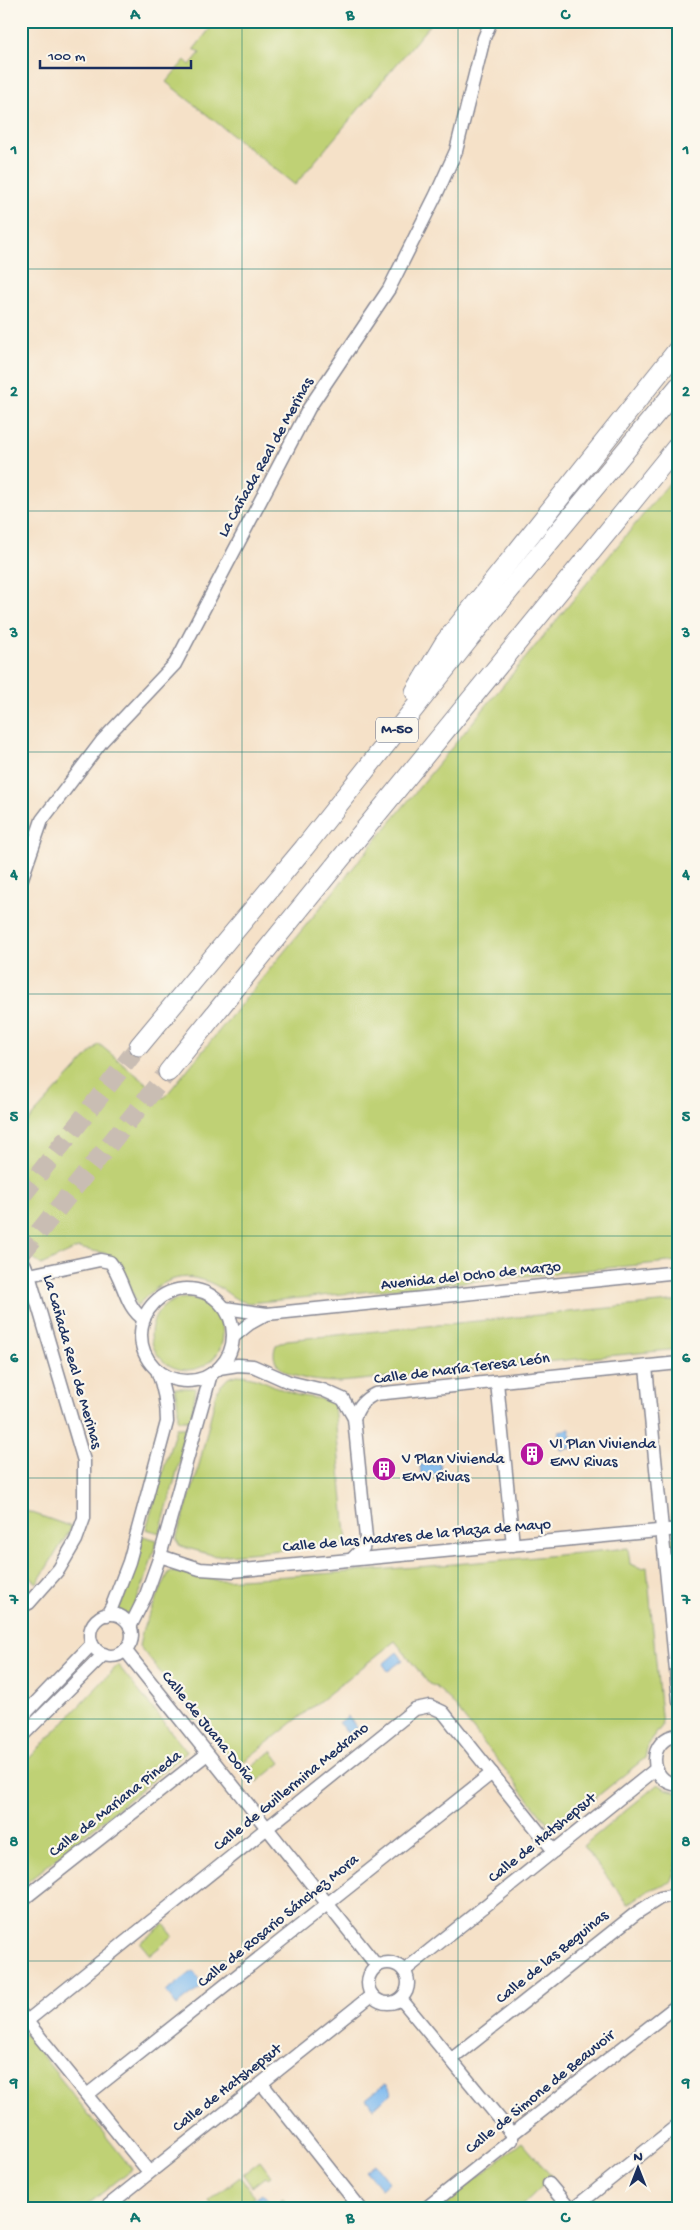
<svg xmlns="http://www.w3.org/2000/svg" width="700" height="2230" font-family="'Gochi Hand',sans-serif">
<style>
.green{fill:#bfd174;stroke:#6d8069}
.water{fill:#7db9ef;stroke:#4c74a6}
.lines{fill:none;stroke-linecap:round;stroke-linejoin:round}
.highway-tunnel{stroke:#c9bdb3;stroke-width:19;stroke-dasharray:19 9;stroke-linecap:butt}
.minor-casing{stroke:#888893;stroke-width:15}
.highway-casing{stroke:#888893;stroke-width:21}
.minor{stroke:#fff;stroke-width:12}
.highway{stroke:#fff;stroke-width:19}
.rail-casing{stroke:#1b2f5e;stroke-width:5}
.rail{stroke:#fbf7ec;stroke-width:3;stroke-dasharray:9;stroke-linecap:butt}
.grid{fill:none;stroke:#0f766e;stroke-width:1;stroke-opacity:0.55}
.labels{text-anchor:middle;dominant-baseline:central;stroke-width:4.5;stroke-linejoin:round;paint-order:stroke}
.shield{fill:#fbf7ec;stroke:#5e6b89;stroke-width:1}
.shield-label{font-size:15px;font-weight:bold;fill:#1b2f5e}
.street-label{font-size:16px;fill:#1b2f5e;stroke:#fbf7ec}
.poi-label{font-size:16px;fill:#1b2f5e;stroke:#fbf7ec;text-anchor:start}
.neatline{fill:none;stroke:#0f766e;stroke-width:2}
.grid-label{font-size:16px;text-anchor:middle;font-weight:bold;fill:#0f766e}
</style>
<rect width="100%" height="100%" fill="#fbf7ec"/>
<filter id="ink" filterUnits="userSpaceOnUse"><feTurbulence type="fractalNoise" baseFrequency=".02" numOctaves="2"/><feDisplacementMap in="SourceGraphic" scale="10" xChannelSelector="R" yChannelSelector="G"/><feConvolveMatrix kernelMatrix="1 2 1 2 8 2 1 2 1" color-interpolation-filters="sRGB"/></filter>
<filter id="wash" filterUnits="userSpaceOnUse"><feTurbulence type="fractalNoise" baseFrequency=".0096" numOctaves="4" result="noise"/><feDisplacementMap in="SourceGraphic" scale="20" xChannelSelector="R" yChannelSelector="G"/><feGaussianBlur stdDeviation="1.12" result="paint"/><feColorMatrix in="noise" values="0 0 0 0 0 0 0 0 0 0 0 0 0 0 0 0 0 1.4 0 .05"/><feComposite in="paint" operator="in"/></filter>
<g filter="url(#wash)">
<rect width="100%" height="100%" fill="#f5e1c8"/>
<!-- green -->
<g class="green">
<path d="M 216,21 L 433,21 L 295,185 L 166,82 L 185,60 L 190,65 L 200,53 L 194,49 Z"/>
<path d="M 679,471 L 679,1261 L 249,1303 C 232,1300 229,1292 215,1285 C 181,1268 160,1281 137,1306 L 128,1280 L 117,1261 L 108,1254 L 78,1248 L 41,1265 L 30,1255 L 21,1239 L 21,1133 L 27,1122 L 99,1044 L 164,1098 Z"/>
<circle cx="187" cy="1334" r="36"/>
<path d="M 679,1301 L 679,1349 L 340,1382 C 319,1382 263,1378 276,1345 L 287,1340 Z"/>
<path d="M 237,1375 C 259,1375 276,1389 297,1395 C 309,1398 324,1397 334,1405 L 347,1544 L 216,1556 L 180,1546 L 177,1541 L 177,1536 L 197,1474 L 217,1390 L 228,1378 Z"/>
<path d="M 175,1388 L 196,1388 L 191,1420 L 178,1420 L 178,1406 Z"/>
<path d="M 176,1428 L 189,1428 L 160,1533 L 146,1529 Z"/>
<path d="M 21,1509 L 72,1527 L 37,1583 L 21,1570 Z"/>
<path d="M 143,1536 L 157,1540 L 146,1578 L 130,1616 L 118,1610 L 126,1593 Z"/>
<path d="M 679,1536 L 679,1581 L 678,1581 L 673,1577 L 670,1541 L 671,1538 Z"/>
<path d="M 628,1548 L 630,1564 L 641,1568 L 647,1567 L 662,1726 L 648,1744 L 645,1758 L 554,1831 L 448,1698 L 435,1686 L 429,1684 L 395,1641 L 237,1767 L 139,1646 L 143,1628 L 169,1572 C 188,1571 205,1581 224,1580 C 359,1572 494,1562 628,1548 Z"/>
<path d="M 118,1665 L 187,1752 L 21,1887 L 21,1767 Z"/>
<path d="M 272,1751 L 281,1763 L 257,1782 L 248,1770 Z"/>
<path d="M 658,1784 L 666,1789 L 679,1792 L 679,1857 L 671,1882 L 649,1890 L 628,1904 L 583,1846 Z"/>
<path d="M 164,1924 L 173,1936 L 150,1955 L 140,1943 Z"/>
<path d="M 21,2029 L 132,2169 L 82,2209 L 21,2209 Z"/>
<path d="M 522,2142 L 552,2177 L 518,2209 L 438,2209 Z"/>
<path d="M 260,2161 L 271,2176 L 268,2178 L 266,2176 L 252,2187 L 243,2174 Z"/>
<path d="M 240,2177 L 255,2196 L 238,2209 L 215,2209 L 209,2201 Z"/>
<path d="M 283,2199 L 290,2209 L 270,2209 Z"/>
</g>
<!-- water -->
<g class="water">
<path d="M 570,1429 L 572,1448 L 561,1450 L 559,1431 Z"/>
<path d="M 440,1463 L 441,1473 L 421,1475 L 420,1465 Z"/>
<path d="M 397,1652 L 403,1660 L 388,1671 L 383,1664 Z"/>
<path d="M 348,1716 L 361,1733 L 353,1739 L 339,1723 Z"/>
<path d="M 193,1971 L 204,1985 L 177,2006 L 166,1992 Z"/>
<path d="M 385,2084 L 392,2093 L 373,2108 L 366,2099 Z"/>
<path d="M 375,2164 L 389,2182 L 381,2189 L 366,2171 Z"/>
<path d="M 21,2187 L 30,2209 L 21,2209 Z"/>
<path d="M 262,2193 L 272,2204 L 266,2209 L 242,2209 Z"/>
</g>
</g>
<g filter="url(#ink)">
<g class="lines">
<!-- highway-tunnel -->
<g class="highway-tunnel">
<path d="M 21,1197 L 139,1046"/>
<path d="M 21,1254 L 168,1072"/>
</g>
<!-- minor casing -->
<g class="minor-casing">
<g id="minor">
<path d="M 21,881 L 42,820 L 102,741 L 175,664 L 309,408 L 389,289 L 436,195 L 456,151 L 484,38 L 491,21"/>
<path d="M 21,1256 L 29,1275 L 84,1461 L 84,1518 L 76,1540 L 59,1569 L 29,1603 L 21,1607"/>
<path d="M 29,1275 L 100,1260 L 110,1262 C 124,1279 125,1308 144,1319"/>
<circle cx="187" cy="1335" r="46"/>
<path d="M 225,1308 L 267,1314 L 679,1272"/>
<path d="M 233,1337 L 249,1324 L 267,1314"/>
<path d="M 646,1367 L 679,1701"/>
<path d="M 219,1368 L 238,1365 L 253,1366 L 289,1382 L 323,1390 L 343,1399 L 354,1418 L 366,1538 L 363,1548 L 352,1559"/>
<path d="M 497,1382 L 513,1545"/>
<path d="M 354,1418 C 359,1406 363,1400 375,1394 L 679,1363"/>
<path d="M 160,1556 L 200,1569 L 232,1571 L 679,1529"/>
<circle cx="111" cy="1635" r="21"/>
<path d="M 107,1615 L 112,1606 L 129,1562 L 167,1422 C 167,1403 164,1388 157,1370"/>
<path d="M 130,1627 L 146,1595 L 160,1556 L 211,1374"/>
<path d="M 125,1650 L 377,1966"/>
<path d="M 21,1718 L 92,1644"/>
<path d="M 679,1735 C 647,1737 647,1783 679,1785"/>
<path d="M 21,1737 L 104,1654"/>
<path d="M 21,1901 L 207,1754"/>
<circle cx="388" cy="1983" r="20"/>
<path d="M 404,1971 L 656,1769"/>
<path d="M 401,1999 L 512,2134"/>
<path d="M 21,2014 L 149,2172"/>
<path d="M 27,2021 L 415,1709 L 430,1706 L 443,1712 L 554,1851"/>
<path d="M 452,2059 L 635,1914 L 660,1898 L 679,1894"/>
<path d="M 262,2084 L 361,2209"/>
<path d="M 87,2095 L 492,1773"/>
<path d="M 549,2184 L 570,2209"/>
<path d="M 104,2209 L 372,1995"/>
<path d="M 425,2209 L 512,2140 L 512,2134 L 679,2004"/>
<path d="M 573,2209 L 679,2124"/>
</g>
</g>
<!-- highway casing -->
<g class="highway-casing">
<g id="highway">
<path d="M 415,692 L 445,642 L 679,348"/>
<path d="M 139,1046 L 304,848 L 470,638 L 679,386"/>
<path d="M 168,1072 C 337,861 509,654 679,444"/>
</g>
</g>
<!-- minor -->
<use href="#minor" class="minor"/>
<!-- highway -->
<use href="#highway" class="highway"/>
<!-- rail casing -->
<g class="rail-casing">
<path id="rail" d="M 21,25 L 24,21"/>
</g>
<!-- rail -->
<use href="#rail" class="rail"/>
</g>
</g>
<!-- grid -->
<path class="grid" d="M 242,21 L 242,2209M 458,21 L 458,2209M 21,269 L 679,269M 21,511 L 679,511M 21,752 L 679,752M 21,994 L 679,994M 21,1236 L 679,1236M 21,1478 L 679,1478M 21,1719 L 679,1719M 21,1961 L 679,1961"/>
<!-- icons -->
<defs>
<g id="building-disc" transform="scale(1.25)"><circle r="9.5" fill="#b5179e" stroke="#fbf7ec"/><path d="M-4-6H4V6H1V3H-1V6H-4ZM-2.5-4.3h1.7v1.8h-1.7ZM.8-4.3h1.7v1.8H.8ZM-2.5-1h1.7V.8h-1.7ZM.8-1h1.7V.8H.8Z" fill="#fff"/></g>
</defs>
<g fill-rule="evenodd">
<use href="#building-disc" x="532" y="1454"/>
<use href="#building-disc" x="384" y="1469"/>
</g>
<g class="labels">
<!-- shield labels -->
<rect class="shield" x="376" y="717.5" width="42" height="25" rx="4"/>
<g class="shield-label">
<text x="397" y="730">M-50</text>
</g>
<!-- street labels -->
<g class="street-label">
<text transform="translate(267 458) rotate(-61)">La Cañada Real de Merinas</text>
<text transform="translate(471 1277) rotate(-6)">Avenida del Ocho de Marzo</text>
<text transform="translate(71 1362) rotate(74)">La Cañada Real de Merinas</text>
<text transform="translate(462 1370) rotate(-7)">Calle de María Teresa León</text>
<text transform="translate(417 1537) rotate(-5)">Calle de las Madres de la Plaza de Mayo</text>
<text transform="translate(207 1728) rotate(51)">Calle de Juana Doña</text>
<text transform="translate(292 1788) rotate(-39)">Calle de Guillermina Medrano</text>
<text transform="translate(116 1805) rotate(-38)">Calle de Mariana Pineda</text>
<text transform="translate(543 1839) rotate(-39)">Calle de Hatshepsut</text>
<text transform="translate(279 1922) rotate(-39)">Calle de Rosario Sánchez Mora</text>
<text transform="translate(553 1958) rotate(-39)">Calle de las Beguinas</text>
<text transform="translate(228 2089) rotate(-38)">Calle de Hatshepsut</text>
<text transform="translate(541 2093) rotate(-39)">Calle de Simone de Beauvoir</text>
</g>
<!-- poi labels -->
<g class="poi-label">
<text x="550" y="1445">VI Plan Vivienda<tspan x="550" dy="18">EMV Rivas</tspan></text>
<text x="402" y="1460">V Plan Vivienda<tspan x="402" dy="18">EMV Rivas</tspan></text>
</g>
</g>
<!-- margin -->
<rect width="700" height="2230" fill="none" stroke="#fbf7ec" stroke-width="55"/>
<!-- north arrow -->
<g transform="translate(638 2168)" stroke="#fbf7ec" stroke-width="4" paint-order="stroke">
<path d="M0-4L9 19L0 12L-9 19Z" fill="#1b2f5e"/>
<text y="-8" font-size="14" font-weight="bold" text-anchor="middle" fill="#1b2f5e">N</text>
</g>
<!-- scale -->
<path d="M40 60v8h151v-8" fill="none" stroke="#1b2f5e" stroke-width="2.5"/>
<text x="48" y="60" font-size="15" fill="#1b2f5e" stroke="#fbf7ec" stroke-width="4" paint-order="stroke">100 m</text>
<rect x="28" y="28" width="644" height="2174" class="neatline"/>
<g class="grid-label">
<text x="135" y="19">A</text>
<text x="350" y="19">B</text>
<text x="565" y="19">C</text>
<text x="14" y="154">1</text>
<text x="686" y="154">1</text>
<text x="14" y="396">2</text>
<text x="686" y="396">2</text>
<text x="14" y="637">3</text>
<text x="686" y="637">3</text>
<text x="14" y="879">4</text>
<text x="686" y="879">4</text>
<text x="14" y="1121">5</text>
<text x="686" y="1121">5</text>
<text x="14" y="1362">6</text>
<text x="686" y="1362">6</text>
<text x="14" y="1604">7</text>
<text x="686" y="1604">7</text>
<text x="14" y="1846">8</text>
<text x="686" y="1846">8</text>
<text x="14" y="2087">9</text>
<text x="686" y="2087">9</text>
<text x="135" y="2222">A</text>
<text x="350" y="2222">B</text>
<text x="565" y="2222">C</text>
</g>
</svg>
